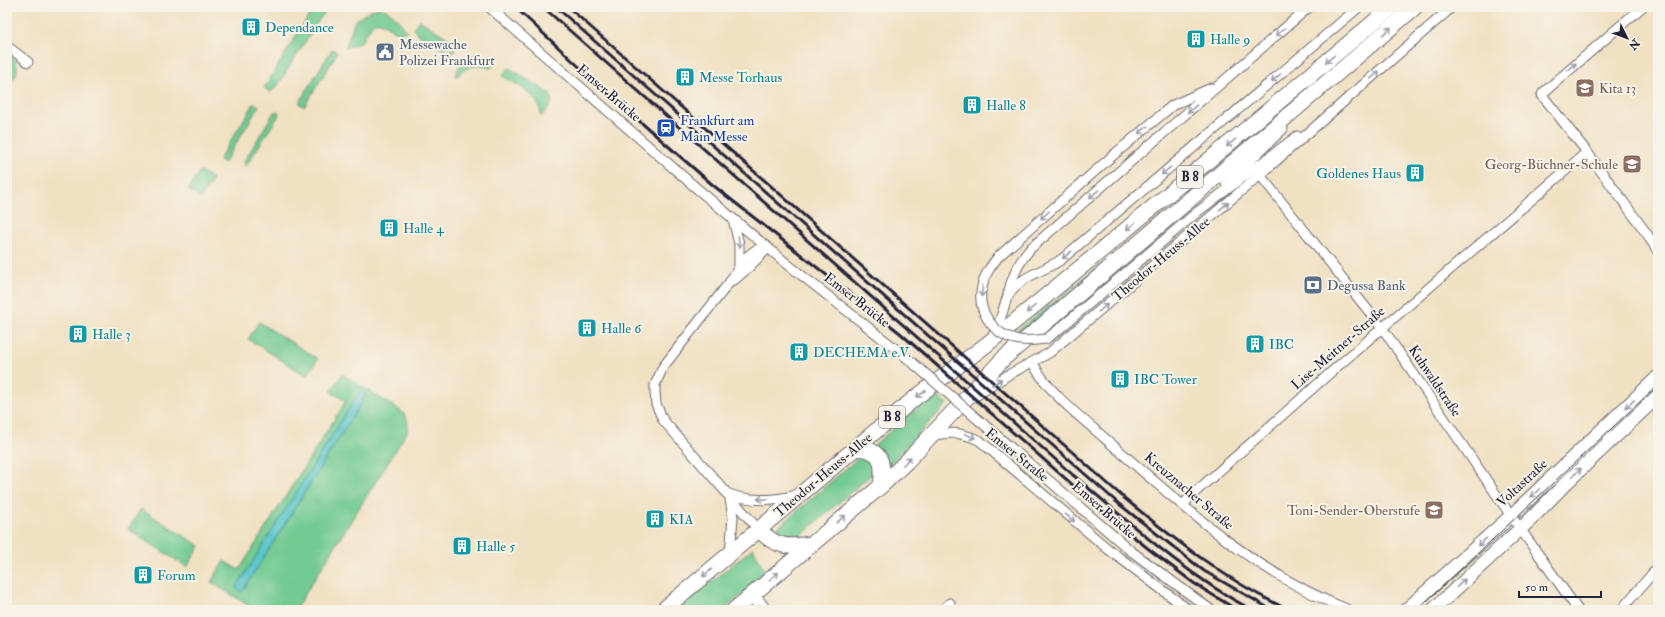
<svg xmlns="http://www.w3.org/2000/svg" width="1665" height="617" font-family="'IM FELL Double Pica',serif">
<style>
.green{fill:#72cb91;stroke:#4a7666;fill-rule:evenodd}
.water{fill:#58c6cc;stroke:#3d7484}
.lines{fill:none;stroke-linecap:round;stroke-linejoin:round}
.street-casing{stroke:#6a656b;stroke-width:11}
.secondary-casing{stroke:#6a656b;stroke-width:15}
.primary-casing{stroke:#6a656b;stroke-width:17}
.street{stroke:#fff;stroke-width:9}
.secondary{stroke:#fff;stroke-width:13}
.primary{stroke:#fff;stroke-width:15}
.tram{stroke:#22223b;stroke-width:1}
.rail{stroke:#22223b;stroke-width:3}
.street-bridge-casing{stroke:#6a656b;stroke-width:11;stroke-linecap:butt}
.street-bridge{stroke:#fff;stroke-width:9}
.oneway{stroke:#9c9ca7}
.labels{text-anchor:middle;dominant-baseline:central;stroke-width:4;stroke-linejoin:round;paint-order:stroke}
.shield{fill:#f7f3e8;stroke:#62616f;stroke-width:1}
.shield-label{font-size:13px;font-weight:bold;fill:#22223b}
.culture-label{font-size:14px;fill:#0d838f;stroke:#f7f3e8;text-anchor:start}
.service-label{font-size:14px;fill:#4e5e75;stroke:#f7f3e8;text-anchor:start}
.education-label{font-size:14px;fill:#785e54;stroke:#f7f3e8;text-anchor:end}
.street-label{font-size:14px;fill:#22223b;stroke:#f7f3e8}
.transit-label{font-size:14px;fill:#164399;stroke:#f7f3e8;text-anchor:start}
</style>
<rect width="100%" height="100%" fill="#f7f3e8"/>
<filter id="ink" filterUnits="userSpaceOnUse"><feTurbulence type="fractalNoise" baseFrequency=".025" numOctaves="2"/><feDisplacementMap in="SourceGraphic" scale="8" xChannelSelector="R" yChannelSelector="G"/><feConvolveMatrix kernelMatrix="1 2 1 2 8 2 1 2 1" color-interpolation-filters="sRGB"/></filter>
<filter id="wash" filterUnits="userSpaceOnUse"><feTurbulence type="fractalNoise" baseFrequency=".012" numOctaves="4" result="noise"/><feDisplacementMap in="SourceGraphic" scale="16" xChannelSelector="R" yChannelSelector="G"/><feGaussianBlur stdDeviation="0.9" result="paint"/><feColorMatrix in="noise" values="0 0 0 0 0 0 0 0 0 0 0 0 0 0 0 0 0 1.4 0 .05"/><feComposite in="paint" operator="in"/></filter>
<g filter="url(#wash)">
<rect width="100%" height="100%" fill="#f1e1c3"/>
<!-- green -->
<g class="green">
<path d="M 314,7 L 330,7 L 321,17 L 276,88 L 270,92 L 264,88 Z"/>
<path d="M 379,8 C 392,10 399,21 407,31 L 399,33 L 380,22 L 374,22 L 360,43 L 345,48 L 355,21 L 371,10 Z"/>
<path d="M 419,20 L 451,40 L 454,44 L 455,50 L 450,53 L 447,52 L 453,48 L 451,44 L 443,50 L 420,36 L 413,28 Z"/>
<path d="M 332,49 L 337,52 L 336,55 L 304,107 L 300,104 L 300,101 Z"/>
<path d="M 7,51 C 15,58 21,68 14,78 L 7,72 L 8,65 Z"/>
<path d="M 472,55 L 492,60 L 494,64 L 491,68 C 475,64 469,65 457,76 L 455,76 C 459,67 463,58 472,55 Z"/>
<path d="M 509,68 L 549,93 C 556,103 547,109 541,117 C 541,95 519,86 502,76 Z"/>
<path d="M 254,103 L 259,106 L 224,163 L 219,160 Z"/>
<path d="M 274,112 L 278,112 L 279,115 L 246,166 L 243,163 Z"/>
<path d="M 200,171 L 213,179 L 201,198 L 188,190 Z"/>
<path d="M 1105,261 L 1106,262 L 1021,334 L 1015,332 Z"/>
<path d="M 259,322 L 318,359 L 307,376 L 248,339 Z"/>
<path d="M 342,374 L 401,411 C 408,417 409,423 407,432 L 295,610 L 256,610 L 211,582 L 224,561 L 239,570 L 346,401 L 331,392 ZM 360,392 L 366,395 L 242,591 L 236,588 Z"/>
<path d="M 934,394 L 947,404 L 887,467 L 883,452 L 874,445 Z"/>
<path d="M 863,457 C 872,461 875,464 872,474 L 798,538 L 790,540 L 774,531 L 857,459 Z"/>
<path d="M 141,509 L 200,546 L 187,567 L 128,529 Z"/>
<path d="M 753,548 L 766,573 L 724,610 L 677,610 Z"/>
</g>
<!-- water -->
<path class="water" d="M 360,391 L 366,395 L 242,592 L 236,588 Z"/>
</g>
<g filter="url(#ink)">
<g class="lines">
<!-- street casing -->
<g class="street-casing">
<g id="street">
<path d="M 489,7 L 694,186 L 786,263 L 906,357"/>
<path d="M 1642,7 L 1543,93 L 1542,95 L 1587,152 L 1647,234 L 1658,252"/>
<path d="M 7,46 L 28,62"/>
<path d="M 1260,175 L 1383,329 L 1507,510 L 1578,610"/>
<path d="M 1226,184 L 1283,129"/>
<path d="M 733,219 L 739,244 L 739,265"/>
<path d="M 998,257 L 1110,158 L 1173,105 L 1211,88"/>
<path d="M 734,280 L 748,268 L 768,248"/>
<path d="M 1008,294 C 1012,277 1019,261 1031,248 L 1309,7"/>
<path d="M 993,335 C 1001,323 1002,311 1007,298 C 1017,276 1044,272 1062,259 L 1359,7"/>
<path d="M 1046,339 L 1058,330 L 1196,213 L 1297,136"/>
<path d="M 1033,363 C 1048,393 1083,419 1108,441 C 1184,507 1254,573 1349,610"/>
<path d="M 974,397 L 1008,375 L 1049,353 L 1260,175 L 1452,7"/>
<path d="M 981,422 L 1131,551 L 1211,610"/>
<path d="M 933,435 C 954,432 959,432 979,440 L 1108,549 L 1189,610"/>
<path d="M 726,493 C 749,502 773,501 796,495"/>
<path d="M 1183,505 L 1192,495 L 1338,366 L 1587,152"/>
<path d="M 758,529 L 663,420 L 656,404 L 655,392 L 655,385 L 663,367 L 729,283 L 745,258 L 754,251 L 766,246"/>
<path d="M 730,554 L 733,517 L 730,499"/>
<path d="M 942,610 L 950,603"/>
<path d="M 1621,610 L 1658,567"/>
</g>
</g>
<!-- secondary casing -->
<g class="secondary-casing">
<g id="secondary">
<path d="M 752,594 L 764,610"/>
<path d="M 1406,610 L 1511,516 L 1658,377"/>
<path d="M 1433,610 L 1530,520 L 1565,484 L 1658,396"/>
</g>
</g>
<!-- primary casing -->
<g class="primary-casing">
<g id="primary">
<path d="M 856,448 C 883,449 884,464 881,486"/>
<path d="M 758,529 C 776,547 787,548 811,544"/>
<path d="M 663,610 L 915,398 L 986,345 L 1097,254 L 1392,7"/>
<path d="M 734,610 L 881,486 L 907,461 L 1004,358 L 1415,7"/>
</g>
</g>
<!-- street -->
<use href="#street" class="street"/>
<!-- secondary -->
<use href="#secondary" class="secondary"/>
<!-- primary -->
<use href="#primary" class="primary"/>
<!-- tram -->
<path class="tram" d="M 1417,610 L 1658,385"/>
<!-- rail -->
<g class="rail">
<path d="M 515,7 L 605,91 L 714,186 L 900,333 L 1108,516 L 1150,550 L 1195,584 L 1237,610"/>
<path d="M 543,7 L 1073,475 C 1130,523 1186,575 1252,610"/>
<path d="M 556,7 L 1119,504 L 1204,571 L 1272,610"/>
<path d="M 568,7 L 1123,497 C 1175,540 1228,582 1289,610"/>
</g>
<!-- street-bridge casing -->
<g class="street-bridge-casing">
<g id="street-bridge">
<path d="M 998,257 C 991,266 984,275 982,287 C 976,310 993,334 1015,339 C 1025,342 1036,340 1046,339"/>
<path d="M 906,357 L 981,422"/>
</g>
</g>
<!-- street-bridge -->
<use href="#street-bridge" class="street-bridge"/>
</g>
<!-- one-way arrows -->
<defs><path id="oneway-shaft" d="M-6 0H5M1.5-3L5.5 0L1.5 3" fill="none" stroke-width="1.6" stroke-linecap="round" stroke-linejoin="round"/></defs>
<g class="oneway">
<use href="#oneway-shaft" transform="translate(1387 31) rotate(-40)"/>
<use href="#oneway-shaft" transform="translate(1280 32) rotate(139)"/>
<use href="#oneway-shaft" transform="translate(1330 59) rotate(140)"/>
<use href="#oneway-shaft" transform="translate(1572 67) rotate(-41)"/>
<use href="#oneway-shaft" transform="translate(1375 75) rotate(-41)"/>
<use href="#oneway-shaft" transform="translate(1276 78) rotate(140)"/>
<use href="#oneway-shaft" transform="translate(1192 109) rotate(139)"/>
<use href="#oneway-shaft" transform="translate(1143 130) rotate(140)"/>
<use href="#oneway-shaft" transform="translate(1231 143) rotate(140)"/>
<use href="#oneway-shaft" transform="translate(1166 171) rotate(140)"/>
<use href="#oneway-shaft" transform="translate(1094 194) rotate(140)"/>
<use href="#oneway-shaft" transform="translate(1224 206) rotate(-40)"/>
<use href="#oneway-shaft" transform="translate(1045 215) rotate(138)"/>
<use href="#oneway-shaft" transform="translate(1131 226) rotate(141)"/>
<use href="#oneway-shaft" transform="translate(739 242) rotate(82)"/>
<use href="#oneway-shaft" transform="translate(1067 255) rotate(140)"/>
<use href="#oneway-shaft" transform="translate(982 291) rotate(95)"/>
<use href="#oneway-shaft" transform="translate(1103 308) rotate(-40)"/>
<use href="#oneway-shaft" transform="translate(1031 309) rotate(141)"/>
<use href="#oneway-shaft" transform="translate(997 382) rotate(-33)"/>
<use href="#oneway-shaft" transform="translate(921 394) rotate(143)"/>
<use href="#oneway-shaft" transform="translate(1630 404) rotate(137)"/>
<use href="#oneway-shaft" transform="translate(970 436) rotate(25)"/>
<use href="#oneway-shaft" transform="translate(907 461) rotate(-45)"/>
<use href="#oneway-shaft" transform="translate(1577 472) rotate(-43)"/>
<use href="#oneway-shaft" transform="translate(1535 493) rotate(137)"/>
<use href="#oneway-shaft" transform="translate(763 499) rotate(-179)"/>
<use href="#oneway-shaft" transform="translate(1070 518) rotate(40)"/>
<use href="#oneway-shaft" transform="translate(841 519) rotate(-40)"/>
<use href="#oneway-shaft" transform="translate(1482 542) rotate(139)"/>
<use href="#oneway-shaft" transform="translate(707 573) rotate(140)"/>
<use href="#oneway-shaft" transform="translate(774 576) rotate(-40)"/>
<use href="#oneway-shaft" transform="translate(1461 583) rotate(-43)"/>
</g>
</g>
<!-- icons -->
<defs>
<g id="building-square" transform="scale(1)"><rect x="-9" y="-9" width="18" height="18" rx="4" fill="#0f9aa8" stroke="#f7f3e8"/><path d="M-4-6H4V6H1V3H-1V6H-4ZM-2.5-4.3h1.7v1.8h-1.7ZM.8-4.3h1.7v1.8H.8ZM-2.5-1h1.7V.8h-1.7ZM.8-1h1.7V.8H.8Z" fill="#fff"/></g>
<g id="civic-square" transform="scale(1)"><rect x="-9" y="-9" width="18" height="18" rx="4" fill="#5c6f8a" stroke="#f7f3e8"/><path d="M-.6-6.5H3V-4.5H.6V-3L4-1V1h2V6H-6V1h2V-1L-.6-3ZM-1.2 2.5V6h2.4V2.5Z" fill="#fff"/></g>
<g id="school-square" transform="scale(1)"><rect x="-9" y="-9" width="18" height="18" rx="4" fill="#8d6e63" stroke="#f7f3e8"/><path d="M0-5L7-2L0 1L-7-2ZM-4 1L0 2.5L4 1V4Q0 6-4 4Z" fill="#fff"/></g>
<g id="station-square" transform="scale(1)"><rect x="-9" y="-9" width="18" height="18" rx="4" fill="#1a4fb4" stroke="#f7f3e8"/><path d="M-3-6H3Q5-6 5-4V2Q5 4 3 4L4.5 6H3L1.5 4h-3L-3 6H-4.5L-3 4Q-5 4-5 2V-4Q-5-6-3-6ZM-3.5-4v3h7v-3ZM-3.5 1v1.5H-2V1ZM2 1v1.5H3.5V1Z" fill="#fff"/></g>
<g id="bank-square" transform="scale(1)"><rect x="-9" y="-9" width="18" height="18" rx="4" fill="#5c6f8a" stroke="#f7f3e8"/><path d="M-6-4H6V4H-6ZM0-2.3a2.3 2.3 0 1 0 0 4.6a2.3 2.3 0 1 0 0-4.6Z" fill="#fff"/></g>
</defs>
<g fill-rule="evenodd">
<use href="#building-square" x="251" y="27"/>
<use href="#building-square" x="1196" y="39"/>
<use href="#civic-square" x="385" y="52"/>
<use href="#building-square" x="685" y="77"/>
<use href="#school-square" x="1585" y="88"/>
<use href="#building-square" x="972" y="105"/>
<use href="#station-square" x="666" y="128"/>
<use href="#school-square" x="1632" y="164"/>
<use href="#building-square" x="1415" y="173"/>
<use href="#building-square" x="389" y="228"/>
<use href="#bank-square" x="1313" y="285"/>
<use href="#building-square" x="587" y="328"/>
<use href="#building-square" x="78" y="334"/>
<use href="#building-square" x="1255" y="344"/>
<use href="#building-square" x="799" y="352"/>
<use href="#building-square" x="1120" y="379"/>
<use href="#school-square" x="1434" y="510"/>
<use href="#building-square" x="655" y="519"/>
<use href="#building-square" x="462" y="546"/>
<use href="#building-square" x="143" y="575"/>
</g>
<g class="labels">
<!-- shield labels -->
<g class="shield">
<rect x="1177" y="166" width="26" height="22" rx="3"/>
<rect x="879" y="406" width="26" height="22" rx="3"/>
</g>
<g class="shield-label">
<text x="1190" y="177">B 8</text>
<text x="892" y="417">B 8</text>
</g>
<!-- culture labels -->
<g class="culture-label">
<text x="265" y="27">Dependance</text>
<text x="1210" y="39">Halle 9</text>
<text x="699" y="77">Messe Torhaus</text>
<text x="986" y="105">Halle 8</text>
<text x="1401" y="173" text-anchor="end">Goldenes Haus</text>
<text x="403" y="228">Halle 4</text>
<text x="601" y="328">Halle 6</text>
<text x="92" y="334">Halle 3</text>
<text x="1269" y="344">IBC</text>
<text x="813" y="352">DECHEMA e.V.</text>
<text x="1134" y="379">IBC Tower</text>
<text x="669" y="519">KIA</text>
<text x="476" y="546">Halle 5</text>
<text x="157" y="575">Forum</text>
</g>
<!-- service labels -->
<g class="service-label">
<text x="399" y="44">Messewache<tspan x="399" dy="16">Polizei Frankfurt</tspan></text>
<text x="1327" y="285">Degussa Bank</text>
</g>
<!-- education labels -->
<g class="education-label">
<text x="1599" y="88" text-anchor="start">Kita 13</text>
<text x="1618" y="164">Georg-Büchner-Schule</text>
<text x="1420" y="510">Toni-Sender-Oberstufe</text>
</g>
<!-- street labels -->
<g class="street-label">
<text transform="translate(609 93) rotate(41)">Emser Brücke</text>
<text transform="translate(1161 259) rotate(-40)">Theodor-Heuss-Allee</text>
<text transform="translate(857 300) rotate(38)">Emser Brücke</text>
<text transform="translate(1338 348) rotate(-41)">Lise-Meitner-Straße</text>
<text transform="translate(1435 381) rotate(56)">Kuhwaldstraße</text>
<text transform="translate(1017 455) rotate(39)">Emser Straße</text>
<text transform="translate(823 475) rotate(-40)">Theodor-Heuss-Allee</text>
<text transform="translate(1522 483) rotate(-43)">Voltastraße</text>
<text transform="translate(1189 491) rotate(40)">Kreuznacher Straße</text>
<text transform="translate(1104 510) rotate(41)">Emser Brücke</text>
</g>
<!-- transit labels -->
<g class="transit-label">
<text x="680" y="120">Frankfurt am<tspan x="680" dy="16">Main Messe</tspan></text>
</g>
</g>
<!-- margin -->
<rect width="1665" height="617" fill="none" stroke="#f7f3e8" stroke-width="24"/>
<!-- north arrow -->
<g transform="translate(1627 38) rotate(132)" stroke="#f7f3e8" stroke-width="3" paint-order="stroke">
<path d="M0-3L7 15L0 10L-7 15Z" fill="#22223b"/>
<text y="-6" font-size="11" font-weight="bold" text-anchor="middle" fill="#22223b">N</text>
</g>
<!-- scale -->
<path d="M1519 591v6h82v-6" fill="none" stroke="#22223b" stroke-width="2"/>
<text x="1525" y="591" font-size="12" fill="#22223b" stroke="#f7f3e8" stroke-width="3" paint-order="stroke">50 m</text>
</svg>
